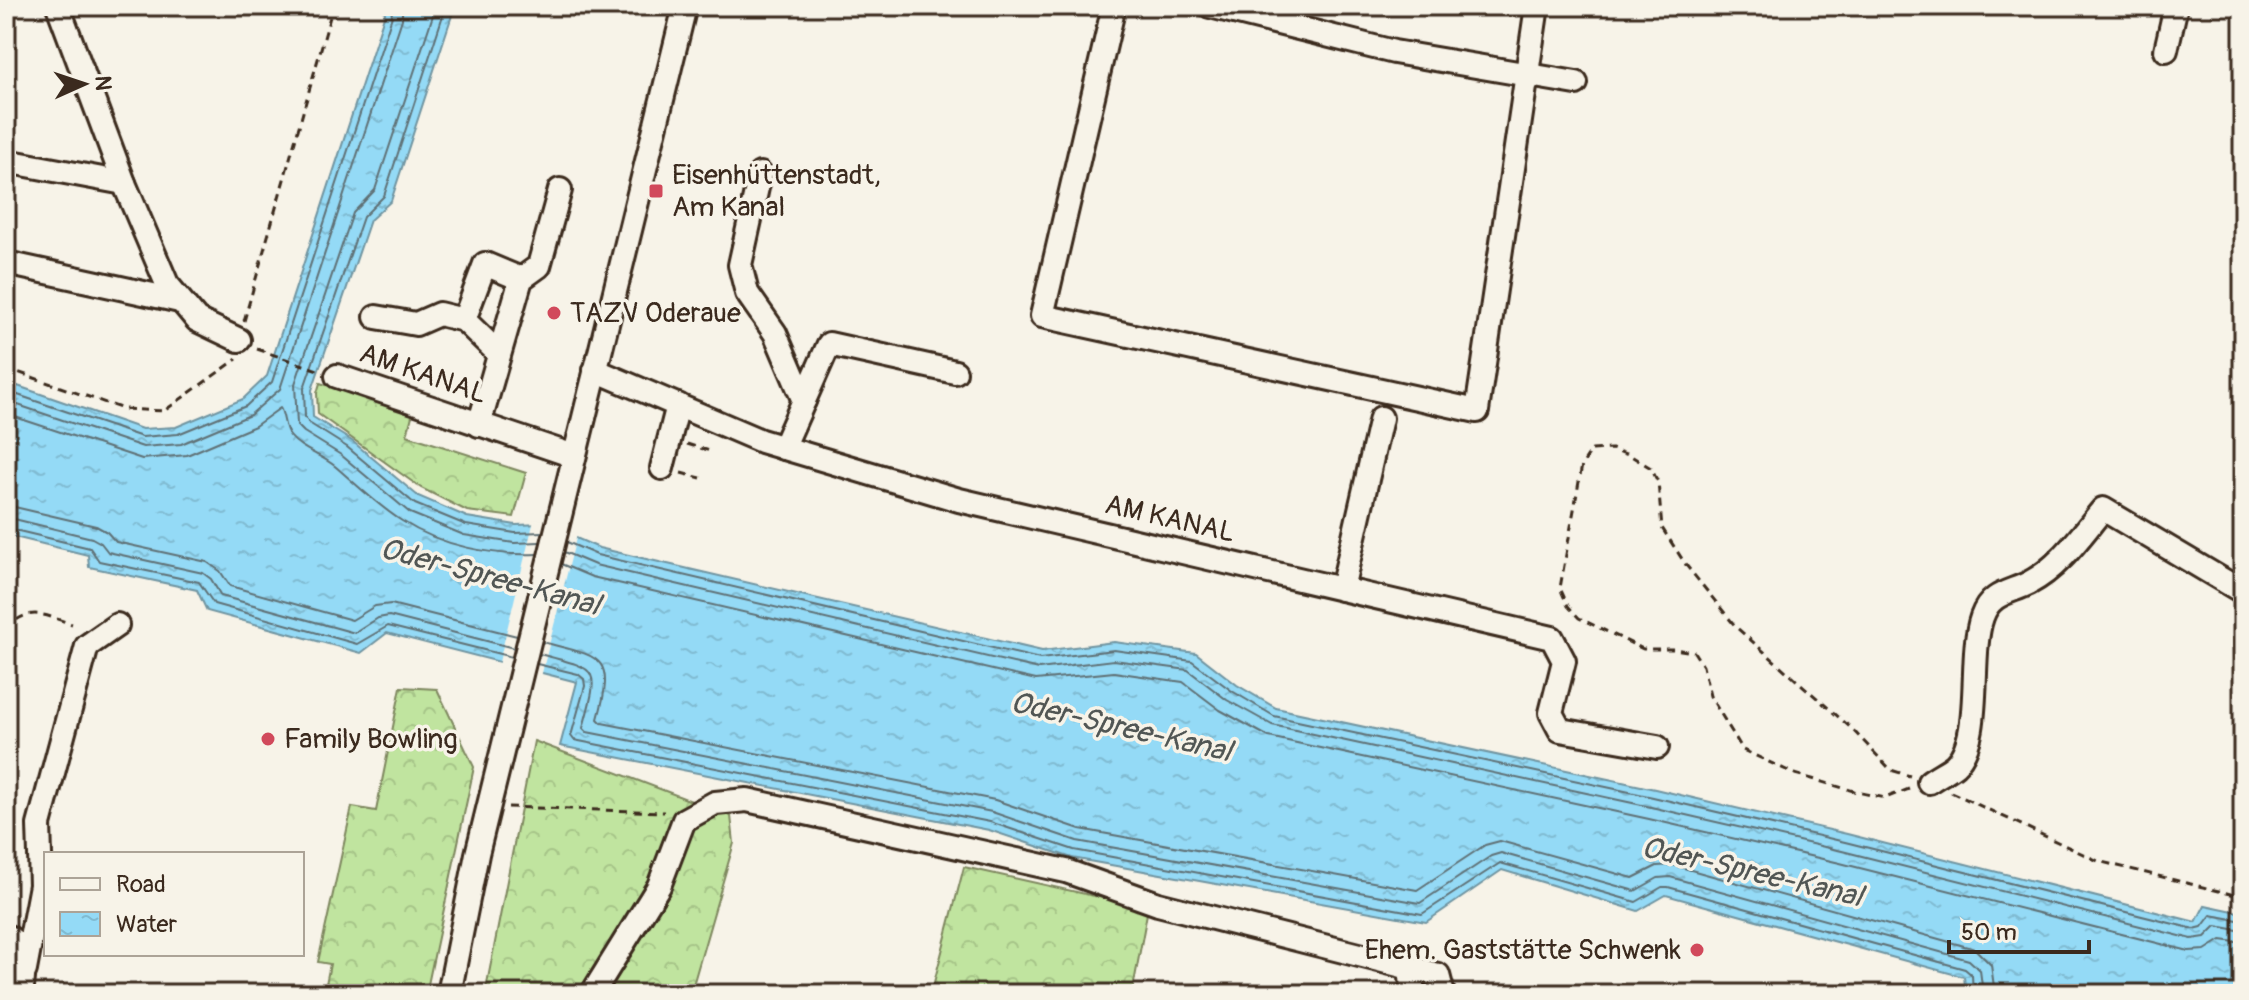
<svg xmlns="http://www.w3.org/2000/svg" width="2249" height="1000" font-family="Pangolin,sans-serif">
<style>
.forest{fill:url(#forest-crowns);stroke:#7e875e;stroke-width:2}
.water{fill:url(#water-ripples);stroke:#7094a0;stroke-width:2}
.pier{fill:#f7f3e8}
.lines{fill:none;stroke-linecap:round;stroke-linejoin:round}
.shore{stroke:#5f7074;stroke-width:2}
.minor-casing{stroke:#3b2a1e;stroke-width:28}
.path{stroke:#3b2a1e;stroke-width:3;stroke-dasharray:8 6;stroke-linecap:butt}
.minor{stroke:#f7f3e8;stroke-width:22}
.poi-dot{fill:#d1495b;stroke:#f7f3e8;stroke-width:3}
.labels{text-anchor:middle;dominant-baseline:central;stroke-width:7;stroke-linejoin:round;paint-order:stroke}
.poi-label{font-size:28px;fill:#3b2a1e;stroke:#f7f3e8;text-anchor:start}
.street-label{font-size:28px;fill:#3b2a1e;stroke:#f7f3e8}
.water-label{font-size:30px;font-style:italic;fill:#515654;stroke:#f7f3e8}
</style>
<defs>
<pattern id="forest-crowns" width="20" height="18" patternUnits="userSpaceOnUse" patternTransform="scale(2)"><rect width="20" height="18" fill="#c0e49f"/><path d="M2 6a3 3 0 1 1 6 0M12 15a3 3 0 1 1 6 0" fill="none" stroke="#a6c488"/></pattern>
<pattern id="water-ripples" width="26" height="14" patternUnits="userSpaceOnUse" patternTransform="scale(2)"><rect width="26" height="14" fill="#94daf6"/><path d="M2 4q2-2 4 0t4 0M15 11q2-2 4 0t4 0" fill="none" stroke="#80bbd2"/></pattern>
</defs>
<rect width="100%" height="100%" fill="#f7f3e8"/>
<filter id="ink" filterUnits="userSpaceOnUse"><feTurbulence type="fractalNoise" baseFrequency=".0125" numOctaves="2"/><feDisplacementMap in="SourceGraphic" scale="16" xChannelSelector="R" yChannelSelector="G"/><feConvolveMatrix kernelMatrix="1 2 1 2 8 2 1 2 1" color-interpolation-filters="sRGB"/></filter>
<g filter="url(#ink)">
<!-- forest -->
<g class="forest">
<path d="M 320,383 L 413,412 L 407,435 L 526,473 L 514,517 L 467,511 L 421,488 L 318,414 L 317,393 Z"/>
<path d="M 401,687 L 437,689 L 474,767 L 426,994 L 324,994 L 330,964 L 318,962 L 352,807 L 376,811 Z"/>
<path d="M 534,741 L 731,816 L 734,843 L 691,992 L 697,994 L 485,994 Z"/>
<path d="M 964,867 L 1148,908 L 1132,994 L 931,994 Z"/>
</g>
<!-- water -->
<path class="water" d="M 382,6 L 455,6 L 391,201 L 370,220 L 312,390 L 313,417 L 352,441 L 418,496 L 467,517 L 516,525 L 544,524 L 599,548 L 1042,651 L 1114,642 L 1196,653 L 1237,685 L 1276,708 L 1655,789 L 1847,834 L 2196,922 L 2205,905 L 2243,913 L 2243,994 L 1966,994 L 1964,977 L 1666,895 L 1638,911 L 1502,870 L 1426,922 L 1072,858 L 989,830 L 560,746 L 577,682 L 387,633 L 361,653 L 207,611 L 197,590 L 89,567 L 88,555 L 6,535 L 6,382 L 142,429 L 176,427 L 243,399 L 267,376 L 385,13 Z"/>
<!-- pier -->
<path class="pier" d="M 534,520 L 545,520 L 577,534 L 541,677 L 498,666 Z"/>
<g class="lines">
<!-- shore -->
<g class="shore">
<path d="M 436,6 L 375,190 L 353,213 L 295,384 L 297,425 L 304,432 L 341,455 L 410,513 L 464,535 L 514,543 L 540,542"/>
<path d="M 446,6 L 384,196 L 363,217 L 304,388 L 305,417 L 309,423 L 347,447 L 415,504 L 466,525 L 515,533 L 543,532"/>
<path d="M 6,391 L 142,437 L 178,434 L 246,406 L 272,382 L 392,16 L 391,6"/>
<path d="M 6,401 L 143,447 L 181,444 L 250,415 L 280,389 L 402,19 L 402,6"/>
<path d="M 6,414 L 142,459 L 187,455 L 255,426 L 280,408 C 285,416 283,427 290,436 C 301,450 322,455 336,467 C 357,485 378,506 402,521 C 441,546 492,556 537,554"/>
<path d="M 6,505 L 96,526 L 107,532 L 116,542 L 207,562 L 220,571 L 230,586 L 352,620 L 375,606 L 391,604 L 517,636"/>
<path d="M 6,517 L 92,538 L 101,543 L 108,552 L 203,573 L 211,579 L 221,596 L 355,633 L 378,618 L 389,616 L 514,648"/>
<path d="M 6,528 L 90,548 L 99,561 L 199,582 L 214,604 L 357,644 L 388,626 L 512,657"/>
<path d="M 567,542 L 597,555 L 1040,659 L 1114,650 L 1192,661 L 1232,691 L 1274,716 L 1653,797 L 1845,842 L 2194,929 L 2202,927 L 2211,915 L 2243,921"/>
<path d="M 564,552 L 595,565 L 1039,669 L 1114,660 L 1188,670 L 1227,700 L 1272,725 L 1651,807 L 1842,851 L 2192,939 L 2205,937 L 2216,926 L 2243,931"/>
<path d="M 561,564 L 592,577 L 1036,680 L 1114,672 L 1183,682 L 1220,710 L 1269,737 L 1649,819 L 1840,863 L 2189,951 L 2205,950 L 2221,940 L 2243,943"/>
<path d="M 542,642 C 600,657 616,654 598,719 L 602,723 L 995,800 L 1080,829 L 1417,890 L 1485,845 L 1500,841 L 1633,878 L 1657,866 L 1673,865 L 1975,949 L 1991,965 L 1995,994"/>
<path d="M 539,654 C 600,670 600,666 583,728 L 587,732 L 992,812 L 1077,841 L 1420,903 L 1491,856 L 1501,853 L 1635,891 L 1658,878 L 1670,877 L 1969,960 L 1980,970 L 1983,994"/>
<path d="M 537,664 L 578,674 L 584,679 L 585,686 L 571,736 L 574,740 L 990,822 L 1074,850 L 1422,914 L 1500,863 L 1636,902 L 1662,887 L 1668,887 L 1965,969 L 1972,975 L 1973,994"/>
</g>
<!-- minor casing -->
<g class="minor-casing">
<g id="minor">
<path d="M 58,6 L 124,183 L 167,284 L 197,320 L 239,340"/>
<path d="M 1114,6 L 1042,316 L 1477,411 L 1537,6"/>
<path d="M 1210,6 L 1394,52 L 1576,83"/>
<path d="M 2166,50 L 2176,6"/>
<path d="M 6,161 L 124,183"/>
<path d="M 760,174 L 740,265 L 747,293 L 775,333 L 804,401"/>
<path d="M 6,263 L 180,301"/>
<path d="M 376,317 L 416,324 L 439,314 L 464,320 L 499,354"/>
<path d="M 464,320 L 485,264 L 521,279"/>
<path d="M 595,370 L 761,441 L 959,500 L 1552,638 L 1564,661 L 1551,713 L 1560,730 L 1657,747"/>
<path d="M 337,376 L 574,456"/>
<path d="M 479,425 L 521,279 L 539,266 L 560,190"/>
<path d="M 783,448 L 829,344 L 955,372"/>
<path d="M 662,468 L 678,405"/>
<path d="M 1342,589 L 1381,418"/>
<path d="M 1929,782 C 1937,776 1948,771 1955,765 C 1984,738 1968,656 1982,617 C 1991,592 2010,593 2029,583 C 2060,567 2081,535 2103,509 L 2243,592"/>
<path d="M 6,936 C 29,947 24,973 21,994"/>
<path d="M 1410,969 L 1413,994"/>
<path d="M 25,970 L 41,885 L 39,825 L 87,646 L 117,625"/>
<path d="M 449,994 L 477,854 L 685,6"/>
<path d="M 592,994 L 659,886 L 684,820 L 715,803 L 747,800 L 1066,871 L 1158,904 L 1438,975 L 1443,994"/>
</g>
</g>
<!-- path -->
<g class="path">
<path d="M 244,321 L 333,6"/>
<path d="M 257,349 L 318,370"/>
<path d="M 6,368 L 123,409 L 164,411 L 237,359"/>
<path d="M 687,444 L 710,451"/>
<path d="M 681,473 L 701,478"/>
<path d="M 6,629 C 29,605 44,615 72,624"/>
<path d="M 1909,789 L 1885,798 L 1857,792 L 1795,774 L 1743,750 L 1710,696 L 1703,666 L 1694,652 L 1674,649 L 1643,649 L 1579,618 L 1568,606 L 1560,588 L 1582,465 L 1592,450 L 1612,449 L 1631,456 L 1651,468 L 1658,482 L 1662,528 L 1686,565 L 1736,627 L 1851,728 L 1891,770 L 1910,776"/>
<path d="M 1951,792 L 2098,861 L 2243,897"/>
<path d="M 508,807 L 664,812"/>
</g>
<!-- minor -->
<use href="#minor" class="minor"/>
</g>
</g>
<!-- markers -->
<g class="poi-dot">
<rect x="648" y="183" width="16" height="16" rx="4"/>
<circle cx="554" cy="313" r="8"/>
<circle cx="268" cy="739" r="8"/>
<circle cx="1697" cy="950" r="8"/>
</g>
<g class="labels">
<!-- poi labels -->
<g class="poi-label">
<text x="672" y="175">Eisenhüttenstadt,<tspan x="672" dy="32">Am Kanal</tspan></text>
<text x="570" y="313">TAZV Oderaue</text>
<text x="284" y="739">Family Bowling</text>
<text x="1681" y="950" text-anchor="end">Ehem. Gaststätte Schwenk</text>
</g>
<!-- street labels -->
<g class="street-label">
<text transform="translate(423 374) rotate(19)">AM KANAL</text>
<text transform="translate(1170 519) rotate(13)">AM KANAL</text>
</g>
<!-- water labels -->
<g class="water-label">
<text transform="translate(490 577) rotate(15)">Oder-Spree-Kanal</text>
<text transform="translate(1121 727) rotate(13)">Oder-Spree-Kanal</text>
<text transform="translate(1752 872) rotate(13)">Oder-Spree-Kanal</text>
</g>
</g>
<!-- margin -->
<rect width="2249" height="1000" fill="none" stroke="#f7f3e8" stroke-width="32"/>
<rect x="16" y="16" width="2217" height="968" fill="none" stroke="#3b2a1e" stroke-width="3" filter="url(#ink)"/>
<!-- legend -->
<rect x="44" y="852" width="260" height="104" fill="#f7f3e8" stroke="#aca397" stroke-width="2"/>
<rect x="60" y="878" width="40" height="12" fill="#f7f3e8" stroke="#aca397" stroke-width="2"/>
<text x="116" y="892" font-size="24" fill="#3b2a1e">Road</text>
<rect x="60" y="912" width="40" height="24" fill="url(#water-ripples)" stroke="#aca397" stroke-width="2"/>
<text x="116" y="932" font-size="24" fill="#3b2a1e">Water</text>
<!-- north arrow -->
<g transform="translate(84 84) rotate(87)" stroke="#f7f3e8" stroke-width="6" paint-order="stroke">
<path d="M0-6L14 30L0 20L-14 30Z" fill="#3b2a1e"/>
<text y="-12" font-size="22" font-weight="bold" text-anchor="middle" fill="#3b2a1e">N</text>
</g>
<!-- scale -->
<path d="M1949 940v12h140v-12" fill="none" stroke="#3b2a1e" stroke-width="4"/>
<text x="1961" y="940" font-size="24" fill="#3b2a1e" stroke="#f7f3e8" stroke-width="6" paint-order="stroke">50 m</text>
</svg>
